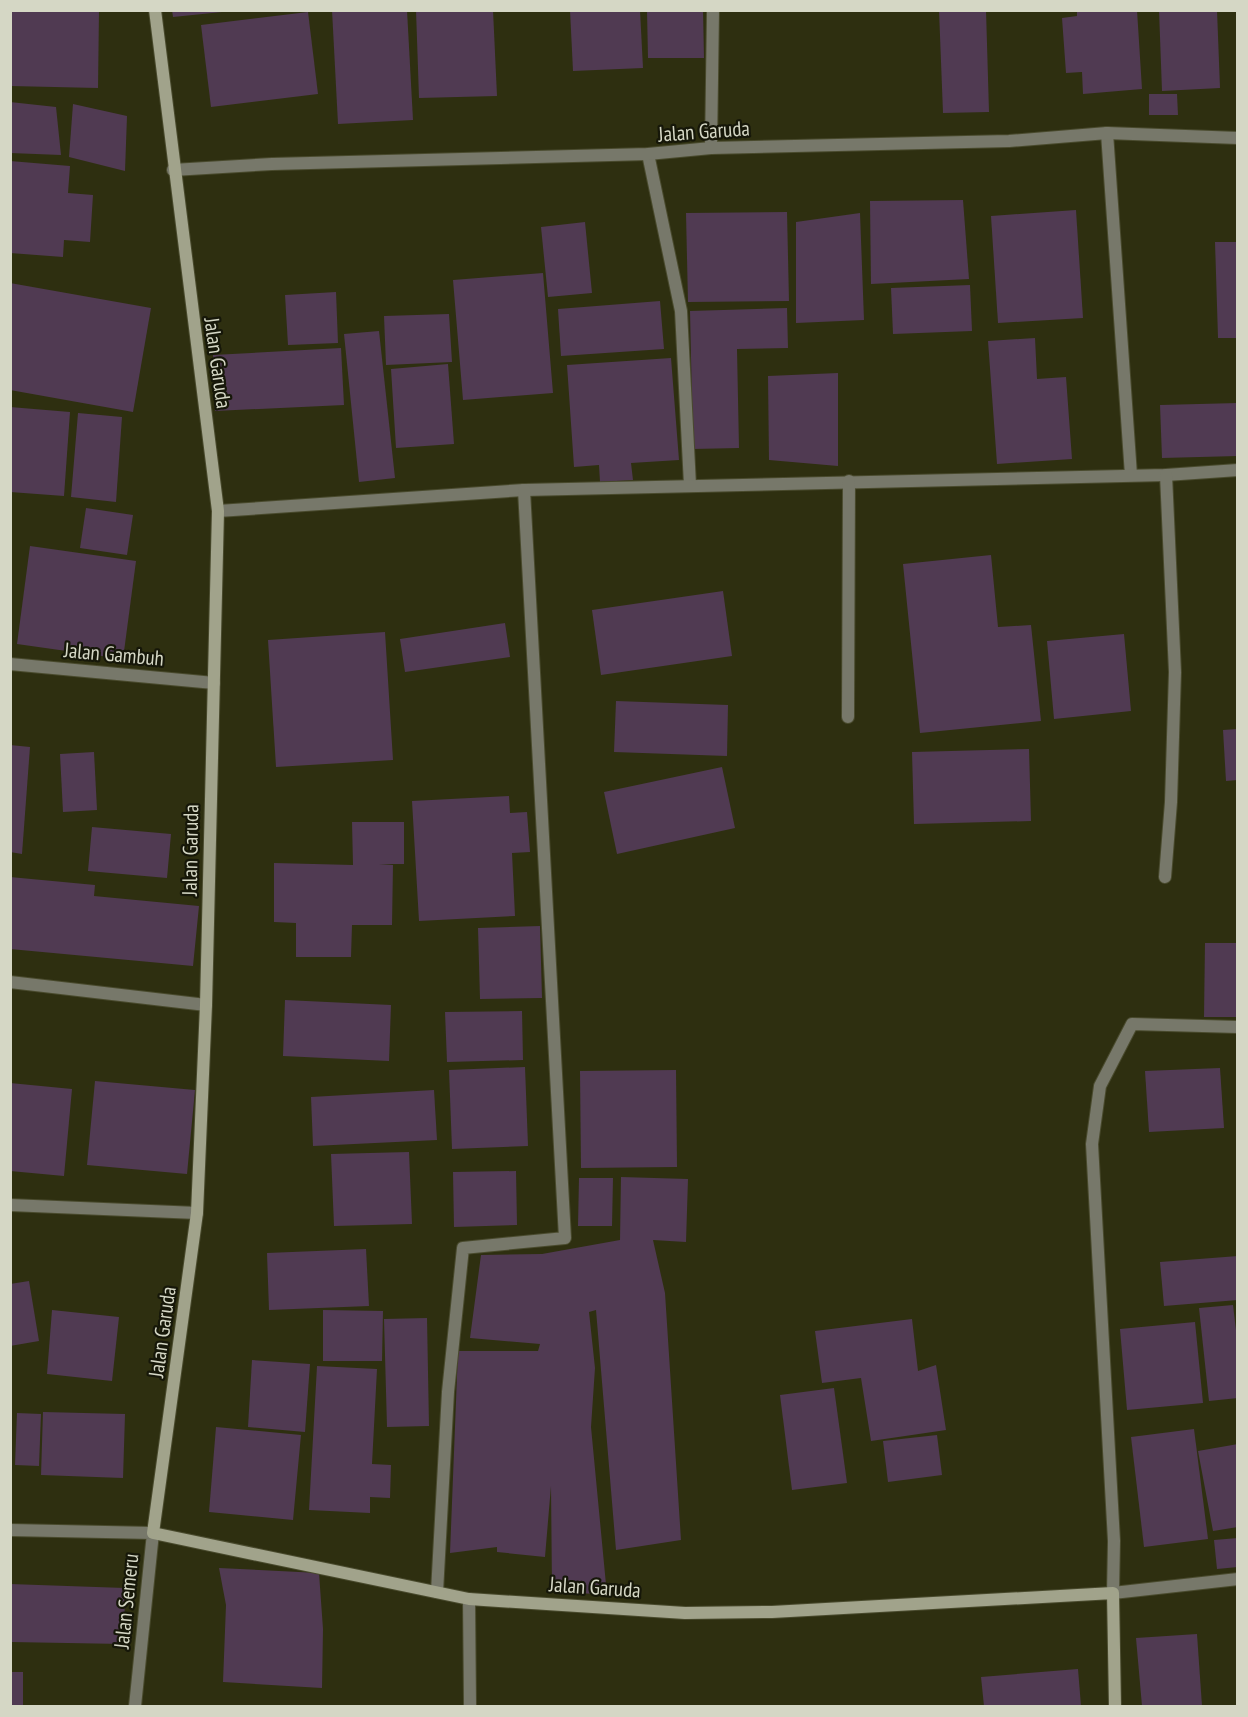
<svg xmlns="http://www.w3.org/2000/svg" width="1248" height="1717" font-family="'PT Sans Narrow',sans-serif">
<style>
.building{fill:#503a52}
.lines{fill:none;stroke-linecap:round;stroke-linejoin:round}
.minor-casing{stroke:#494a2d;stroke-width:14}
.secondary-casing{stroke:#494a2d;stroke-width:14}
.minor{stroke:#77786a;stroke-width:12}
.secondary{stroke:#a1a38b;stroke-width:12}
.labels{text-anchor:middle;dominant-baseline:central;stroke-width:4.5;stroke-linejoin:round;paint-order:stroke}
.street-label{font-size:21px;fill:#d5d7c5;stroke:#161709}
</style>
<rect width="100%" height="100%" fill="#2e2f10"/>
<!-- building -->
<g class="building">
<path d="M 10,10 L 99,10 L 98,88 L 10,86 Z"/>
<path d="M 172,10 L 222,10 L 222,12 L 173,17 Z"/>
<path d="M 332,10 L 407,10 L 413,120 L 338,124 Z"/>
<path d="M 416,10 L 493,10 L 497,96 L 419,98 Z"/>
<path d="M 570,10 L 640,10 L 643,68 L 573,71 Z"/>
<path d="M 647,10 L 703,10 L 704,58 L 648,58 Z"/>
<path d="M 939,10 L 986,10 L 989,112 L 943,113 Z"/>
<path d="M 1077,10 L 1137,10 L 1142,89 L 1083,94 L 1082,72 L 1066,73 L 1062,18 L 1077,16 Z"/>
<path d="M 1159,10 L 1217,10 L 1220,88 L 1162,91 Z"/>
<path d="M 308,12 L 318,94 L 211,107 L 201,25 Z"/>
<path d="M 1149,94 L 1177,94 L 1178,115 L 1149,115 Z"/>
<path d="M 10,102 L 56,107 L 61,155 L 10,153 Z"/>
<path d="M 73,104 L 127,116 L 125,171 L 69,157 Z"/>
<path d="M 10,161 L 70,166 L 68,193 L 93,195 L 90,242 L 64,240 L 63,257 L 10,253 Z"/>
<path d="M 963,200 L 969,279 L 871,284 L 870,201 Z"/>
<path d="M 1076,210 L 1083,318 L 998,323 L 991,216 Z"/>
<path d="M 787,212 L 789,301 L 688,302 L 686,213 Z"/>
<path d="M 860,213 L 864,320 L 796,323 L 796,222 Z"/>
<path d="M 585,222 L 592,293 L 548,297 L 541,227 Z"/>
<path d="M 1215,242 L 1238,242 L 1238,338 L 1218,338 Z"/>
<path d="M 543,273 L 553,393 L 463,400 L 453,280 Z"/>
<path d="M 10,283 L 151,308 L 133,412 L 10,390 Z"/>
<path d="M 970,285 L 972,331 L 893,334 L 891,288 Z"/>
<path d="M 336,292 L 338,343 L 288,345 L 285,295 Z"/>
<path d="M 660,301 L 664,349 L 561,356 L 558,309 Z"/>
<path d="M 787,308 L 788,348 L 737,349 L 739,448 L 693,449 L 690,311 Z"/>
<path d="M 449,314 L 452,362 L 386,365 L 384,316 Z"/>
<path d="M 379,331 L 395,478 L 359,482 L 344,334 Z"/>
<path d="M 1035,338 L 1037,379 L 1066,377 L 1072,459 L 997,464 L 988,341 Z"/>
<path d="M 341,348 L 344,405 L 215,411 L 213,355 Z"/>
<path d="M 671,358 L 679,460 L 631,463 L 633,480 L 600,482 L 599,465 L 574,467 L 567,365 Z"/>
<path d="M 448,364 L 454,444 L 396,448 L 391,369 Z"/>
<path d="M 838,373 L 838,466 L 769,460 L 768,376 Z"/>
<path d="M 1238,403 L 1238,456 L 1162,458 L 1160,405 Z"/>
<path d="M 10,407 L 70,412 L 64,496 L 10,492 Z"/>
<path d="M 78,413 L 122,417 L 116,502 L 71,497 Z"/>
<path d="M 86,508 L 133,515 L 127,555 L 80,548 Z"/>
<path d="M 30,546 L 136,561 L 123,659 L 17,644 Z"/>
<path d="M 991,555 L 998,627 L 1031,625 L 1041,721 L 920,733 L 903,564 Z"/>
<path d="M 723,591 L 732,656 L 601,675 L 592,610 Z"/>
<path d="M 505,623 L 510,657 L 405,672 L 400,639 Z"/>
<path d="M 385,632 L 393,760 L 276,767 L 268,640 Z"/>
<path d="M 1124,634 L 1131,711 L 1054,719 L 1047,641 Z"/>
<path d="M 616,701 L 728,705 L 727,756 L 614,752 Z"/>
<path d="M 1238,729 L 1238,780 L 1226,781 L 1223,730 Z"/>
<path d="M 10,745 L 30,747 L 22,854 L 10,852 Z"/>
<path d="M 1029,749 L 1031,821 L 914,824 L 912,752 Z"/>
<path d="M 94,752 L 97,810 L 63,812 L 60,754 Z"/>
<path d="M 722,767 L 735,828 L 617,854 L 604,792 Z"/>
<path d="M 509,796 L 510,813 L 527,812 L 530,852 L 512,853 L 515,916 L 419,921 L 412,801 Z"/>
<path d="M 352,822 L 404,822 L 404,864 L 379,864 L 393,865 L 392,925 L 352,925 L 351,957 L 296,957 L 296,923 L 274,922 L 274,863 L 353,865 Z"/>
<path d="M 92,827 L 171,834 L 167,878 L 88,871 Z"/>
<path d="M 10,877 L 95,885 L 94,896 L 199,906 L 193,966 L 10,949 Z"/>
<path d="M 540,926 L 542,998 L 480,999 L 478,928 Z"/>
<path d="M 1205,943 L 1238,943 L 1238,1017 L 1204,1017 Z"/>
<path d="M 285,1000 L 391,1005 L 389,1061 L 283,1056 Z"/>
<path d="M 522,1011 L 523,1060 L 447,1062 L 445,1012 Z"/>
<path d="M 525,1067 L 528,1146 L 452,1149 L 449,1070 Z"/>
<path d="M 1220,1068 L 1224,1128 L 1149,1132 L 1145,1071 Z"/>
<path d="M 676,1070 L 677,1167 L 581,1168 L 580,1071 Z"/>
<path d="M 95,1081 L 195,1090 L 187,1174 L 87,1165 Z"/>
<path d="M 10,1083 L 72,1089 L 64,1176 L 10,1171 Z"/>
<path d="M 434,1090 L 437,1140 L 313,1146 L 311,1097 Z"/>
<path d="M 409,1152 L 412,1224 L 334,1226 L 331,1154 Z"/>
<path d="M 516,1171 L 517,1225 L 454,1227 L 453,1172 Z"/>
<path d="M 621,1177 L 688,1179 L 686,1242 L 653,1240 L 665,1293 L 681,1540 L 616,1550 L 596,1310 L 589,1312 L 595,1368 L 591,1427 L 607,1595 L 552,1591 L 551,1486 L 545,1557 L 497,1552 L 497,1547 L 450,1553 L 458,1351 L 538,1351 L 540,1344 L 470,1338 L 481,1255 L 542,1254 L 620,1240 Z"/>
<path d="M 579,1178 L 613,1178 L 612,1226 L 578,1226 Z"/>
<path d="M 366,1249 L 369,1306 L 269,1310 L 267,1253 Z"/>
<path d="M 1238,1256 L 1238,1300 L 1164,1306 L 1160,1262 Z"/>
<path d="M 29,1281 L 39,1341 L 10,1346 L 10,1284 Z"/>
<path d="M 1233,1305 L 1238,1347 L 1238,1398 L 1209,1401 L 1199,1308 Z"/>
<path d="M 52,1310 L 119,1317 L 112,1381 L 47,1374 Z"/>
<path d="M 323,1310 L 383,1311 L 382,1361 L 323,1361 Z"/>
<path d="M 427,1318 L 429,1426 L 387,1427 L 384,1319 Z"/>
<path d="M 912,1319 L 918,1371 L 936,1365 L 946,1430 L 871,1441 L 861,1378 L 822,1383 L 815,1331 Z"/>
<path d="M 1195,1322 L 1203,1403 L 1127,1410 L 1120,1329 Z"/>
<path d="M 252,1360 L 310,1364 L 305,1432 L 248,1427 Z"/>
<path d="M 317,1366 L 377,1369 L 372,1464 L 391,1465 L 390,1498 L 370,1497 L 370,1513 L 309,1510 Z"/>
<path d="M 834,1388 L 847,1483 L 792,1490 L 780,1395 Z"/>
<path d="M 43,1412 L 125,1414 L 123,1478 L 41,1475 Z"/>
<path d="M 17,1413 L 41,1414 L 39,1466 L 15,1465 Z"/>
<path d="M 216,1427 L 301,1435 L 293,1520 L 209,1512 Z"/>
<path d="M 1194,1429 L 1208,1539 L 1144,1547 L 1131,1437 Z"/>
<path d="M 937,1435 L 942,1475 L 888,1482 L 883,1441 Z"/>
<path d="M 1238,1444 L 1238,1527 L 1213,1531 L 1198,1451 Z"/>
<path d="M 1238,1538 L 1238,1567 L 1217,1569 L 1214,1540 Z"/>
<path d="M 219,1568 L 319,1573 L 323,1629 L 322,1688 L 223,1682 L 226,1605 Z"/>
<path d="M 10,1584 L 125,1588 L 124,1644 L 10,1642 Z"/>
<path d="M 1197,1634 L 1202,1706 L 1142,1706 L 1136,1638 Z"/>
<path d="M 1078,1669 L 1081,1706 L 984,1706 L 981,1677 Z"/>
<rect x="10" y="1672" width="13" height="34"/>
</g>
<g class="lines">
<!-- minor casing -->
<g class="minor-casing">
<g id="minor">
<path d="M 1107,133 L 1131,475"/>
<path d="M 711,148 L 713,10"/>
<path d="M 648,154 L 681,311 L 690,485"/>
<path d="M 173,170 L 272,164 L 648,154 L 711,148 L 1009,141 L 1107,133 L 1238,138"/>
<path d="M 218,511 L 524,490 L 1166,475 L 1238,470"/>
<path d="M 10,664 L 214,683"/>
<path d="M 848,717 L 849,481"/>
<path d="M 1165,877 L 1171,802 L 1175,672 L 1166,475"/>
<path d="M 10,982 L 206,1005"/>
<path d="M 1238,1027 L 1132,1024 L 1100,1086 L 1092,1144 L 1114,1541 L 1113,1593 L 1238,1579"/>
<path d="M 10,1205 L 197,1213"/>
<path d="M 10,1530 L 153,1533 L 135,1706"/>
<path d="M 437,1592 L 448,1392 L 463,1248 L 565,1238 L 524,490"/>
<path d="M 469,1599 L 470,1706"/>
</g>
</g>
<!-- secondary casing -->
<g class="secondary-casing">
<path id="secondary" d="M 155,10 L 218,511 L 206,1005 L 197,1213 L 153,1533 L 469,1599 L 685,1613 L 772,1612 L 1113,1593 L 1115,1706"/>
</g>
<!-- minor -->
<use href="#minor" class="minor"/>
<!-- secondary -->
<use href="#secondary" class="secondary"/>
</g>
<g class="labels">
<!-- street labels -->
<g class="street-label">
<text transform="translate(704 131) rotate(-4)">Jalan Garuda</text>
<text transform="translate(218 363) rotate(82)">Jalan Garuda</text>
<text transform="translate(114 654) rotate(5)">Jalan Gambuh</text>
<text transform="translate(190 850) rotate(-89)">Jalan Garuda</text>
<text transform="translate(162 1332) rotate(-82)">Jalan Garuda</text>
<text transform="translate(595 1587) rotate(4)">Jalan Garuda</text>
<text transform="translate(126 1601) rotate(-84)">Jalan Semeru</text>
</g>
</g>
<!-- border -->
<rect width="1248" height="1717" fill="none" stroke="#d5d7c5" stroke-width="24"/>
</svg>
